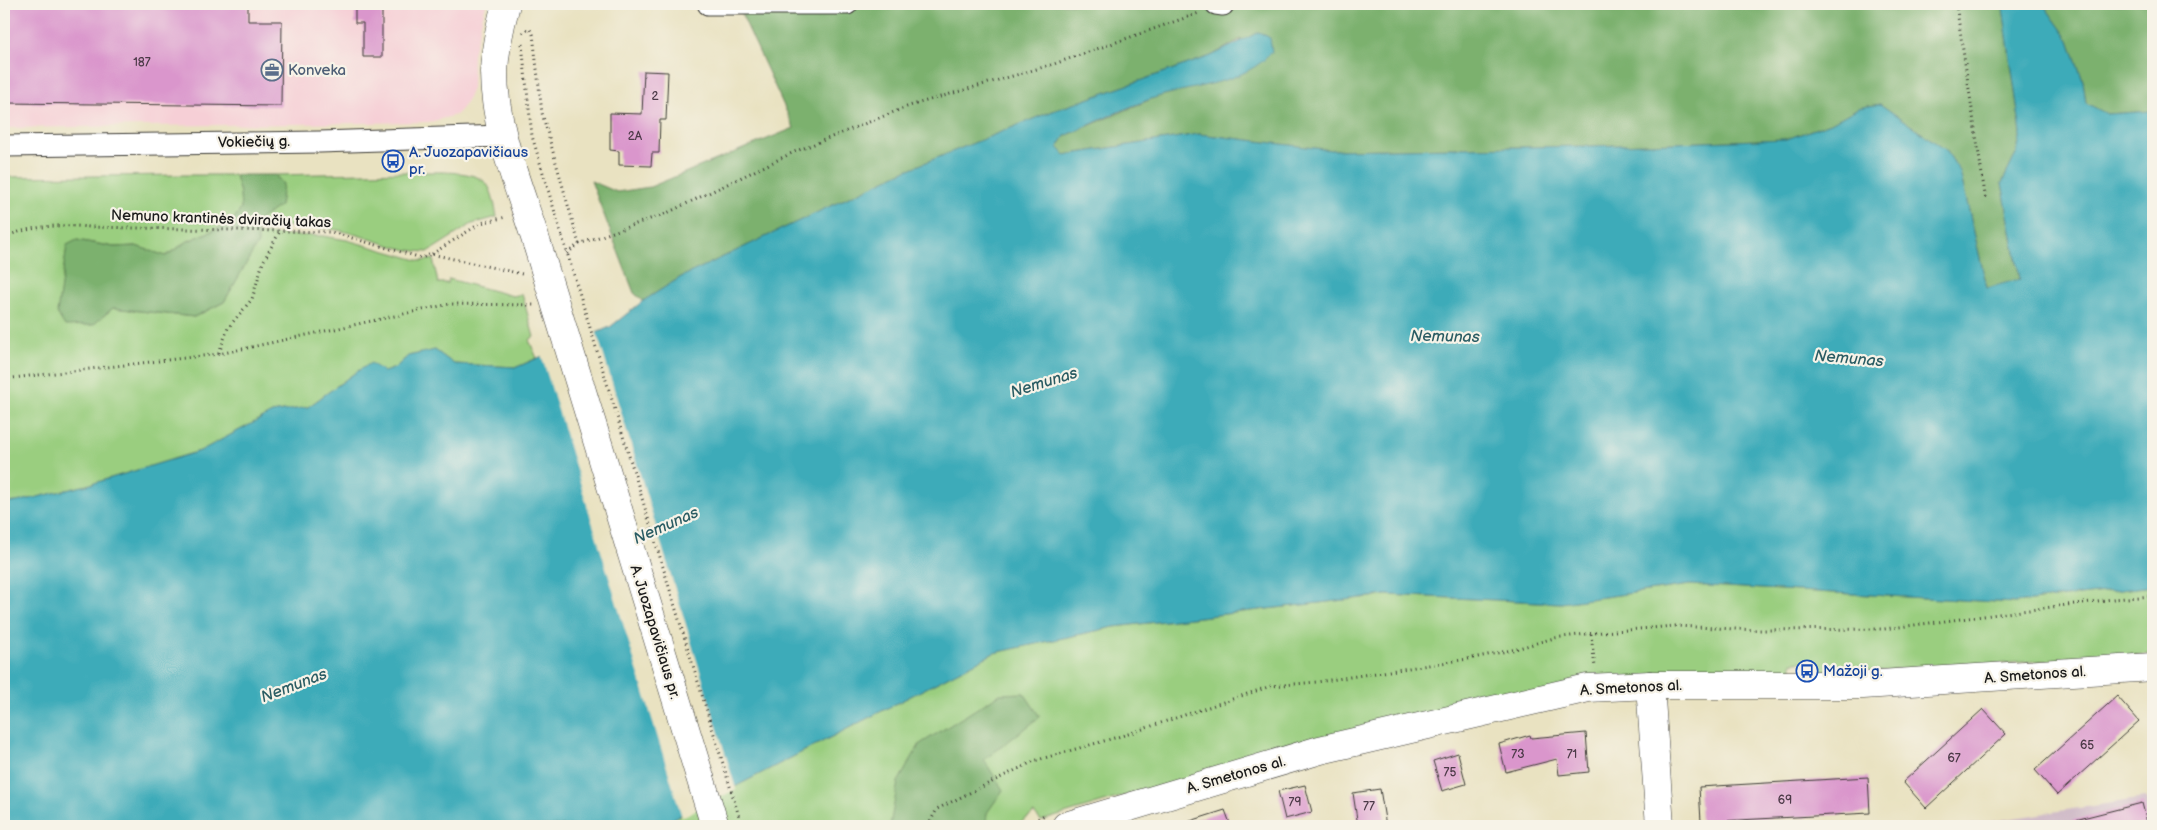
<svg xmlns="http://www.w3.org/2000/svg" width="2157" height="830" font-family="'Balsamiq Sans',sans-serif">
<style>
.built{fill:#f6cfd6}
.industrial{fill:#d1bdc9}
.green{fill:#9ace7f;stroke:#5b754e}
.forest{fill:#7bb16e;stroke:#4c6645}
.water{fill:#3cabb9;stroke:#2c646a}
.pier{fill:#e9e2c1}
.building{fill:#da96cc}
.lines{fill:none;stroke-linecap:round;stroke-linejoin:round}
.minor-casing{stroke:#3b3a35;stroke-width:23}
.tertiary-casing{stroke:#3b3a35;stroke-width:29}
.secondary-casing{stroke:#3b3a35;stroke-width:29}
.path{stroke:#3b3a35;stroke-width:3;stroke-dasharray:1 4;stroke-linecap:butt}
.minor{stroke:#fff;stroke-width:21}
.tertiary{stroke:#fff;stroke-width:28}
.secondary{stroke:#fff;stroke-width:28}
.secondary-bridge-casing{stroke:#3b3a35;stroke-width:29;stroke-linecap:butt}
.path-bridge{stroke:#3b3a35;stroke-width:3;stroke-dasharray:1 4;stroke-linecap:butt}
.secondary-bridge{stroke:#fff;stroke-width:28}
.labels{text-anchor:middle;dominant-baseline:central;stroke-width:4.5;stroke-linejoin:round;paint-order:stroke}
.number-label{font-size:12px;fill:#4c3a48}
.service-label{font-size:15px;fill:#4e5e75;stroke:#f7f3e8;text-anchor:start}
.street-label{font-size:15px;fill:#1c1c1c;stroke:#f7f3e8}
.transit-label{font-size:15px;fill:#164399;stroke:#f7f3e8;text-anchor:start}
.water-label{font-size:16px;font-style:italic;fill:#2a5c63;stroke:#f7f3e8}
</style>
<rect width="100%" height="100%" fill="#f7f3e8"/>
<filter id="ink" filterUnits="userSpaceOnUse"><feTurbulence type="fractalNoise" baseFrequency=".02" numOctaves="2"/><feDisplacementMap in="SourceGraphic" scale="10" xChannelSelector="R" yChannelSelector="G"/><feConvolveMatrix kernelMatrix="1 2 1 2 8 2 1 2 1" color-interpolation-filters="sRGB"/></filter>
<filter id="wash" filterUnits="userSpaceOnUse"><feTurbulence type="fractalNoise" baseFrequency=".0096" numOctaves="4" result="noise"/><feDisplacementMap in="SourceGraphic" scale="20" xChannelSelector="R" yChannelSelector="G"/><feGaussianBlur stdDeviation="1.12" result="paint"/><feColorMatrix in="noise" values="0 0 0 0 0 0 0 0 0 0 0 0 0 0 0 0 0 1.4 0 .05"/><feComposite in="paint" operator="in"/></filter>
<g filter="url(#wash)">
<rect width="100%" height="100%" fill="#e9e2c1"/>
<!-- built -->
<path class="built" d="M 4,4 L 486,4 L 473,54 L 472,88 L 466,103 L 456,115 L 430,122 L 4,128 Z"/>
<!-- industrial -->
<path class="industrial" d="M 2145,798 L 2149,806 L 2153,806 L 2153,826 L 1960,826 Z"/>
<!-- green -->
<g class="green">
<path d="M 409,172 C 429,173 472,168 486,183 C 493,191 495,207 497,217 L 472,224 L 428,252 C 399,252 370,237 342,231 C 315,225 285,227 257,226 L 257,220 L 283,184 L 275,175 Z"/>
<path d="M 185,175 L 235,175 L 240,193 L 241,209 L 231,223 L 188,241 L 165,256 L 136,246 L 114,247 L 77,240 L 92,325 L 113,308 L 194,317 L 224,302 L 257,243 L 257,234 L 323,236 L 347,240 L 421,261 L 433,259 L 438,283 L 448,283 L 449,279 L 513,296 L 522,294 L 534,337 L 529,340 L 537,358 L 517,367 L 454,364 L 435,350 L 408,356 L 395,368 L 384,372 L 356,372 L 308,407 L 272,413 L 200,451 L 91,484 L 17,502 L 4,503 L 4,177 Z"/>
<path d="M 1690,585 L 2015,603 L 2153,586 L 2153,654 L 1816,675 L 1816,661 L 1792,662 L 1792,674 L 1673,673 L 1134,793 L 1041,821 L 1034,813 L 1016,826 L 659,826 L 994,653 L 1114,627 L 1387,595 L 1561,603 Z"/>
</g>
<!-- forest -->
<g class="forest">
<path d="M 737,4 L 2005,4 L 2003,8 L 2021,133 L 2017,152 L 2002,183 L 2020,280 L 1987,288 L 1960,172 L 1946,150 L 1880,104 L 1858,108 L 1831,123 L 1787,139 L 1591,146 L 1331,150 L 1199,134 L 1064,155 L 1058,147 L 1065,136 L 1156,97 L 1233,77 L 1241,39 L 1211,56 L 1053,111 L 902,172 L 681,277 L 643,301 L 634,293 L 591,181 L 617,192 L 650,187 L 794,128 Z"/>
<path d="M 2043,4 L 2153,4 L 2153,111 L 2106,114 L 2086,103 L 2083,81 L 2069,40 Z"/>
<path d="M 235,175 L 275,175 L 283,184 L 280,206 L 257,221 L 258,243 L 224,302 L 194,317 L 113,308 L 93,325 L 65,326 L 57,313 L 67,245 L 77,240 L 114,247 L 136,246 L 166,256 L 188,241 L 231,223 L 241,209 L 240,193 Z"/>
<path d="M 1024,693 L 1040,717 L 984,760 L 1003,790 L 987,813 L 986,826 L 890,826 L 898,782 L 920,744 L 1000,694 Z"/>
</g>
<!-- water -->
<path class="water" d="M 2005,4 L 2043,4 L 2069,40 L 2083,81 L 2086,103 L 2107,114 L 2153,111 L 2153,586 L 2015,603 L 1690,585 L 1561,603 L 1387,595 L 1114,627 L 994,653 L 659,826 L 4,826 L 4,503 L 17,502 L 91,484 L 200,451 L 272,413 L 308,407 L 356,372 L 371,363 L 384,372 L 395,368 L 408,356 L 435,350 L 454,364 L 517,367 L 610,327 L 643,301 L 681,277 L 902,172 L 1053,111 L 1211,56 L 1259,32 L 1270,38 L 1272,52 C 1244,84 1196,85 1157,97 C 1126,107 1095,123 1065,136 L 1058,147 L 1065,155 L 1199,134 L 1331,150 L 1591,146 L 1787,139 L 1831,123 L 1858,108 L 1880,104 L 1946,150 L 1960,172 L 1987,288 L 2020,279 L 2002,183 L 2017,152 L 2021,133 L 2003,8 Z"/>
<!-- pier -->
<path class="pier" d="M 596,330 L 736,789 L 682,817 L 541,354 Z"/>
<g id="blocks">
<!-- building -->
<g class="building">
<path d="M 6,4 L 248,4 L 248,21 L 282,21 L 281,106 L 4,103 L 4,20 L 6,20 Z"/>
<path d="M 355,4 L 382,4 L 382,57 L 363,57 L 363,23 L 355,23 Z"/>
<path d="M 644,71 L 668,72 L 666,120 L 660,120 L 659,153 L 652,153 L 651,166 L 619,165 L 619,151 L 610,150 L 610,113 L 642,114 Z"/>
<path d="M 2117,696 L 2139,721 L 2057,795 L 2035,770 Z"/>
<path d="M 1983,709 L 2006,734 L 1926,808 L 1903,782 Z"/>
<path d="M 1586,733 L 1589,772 L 1559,775 L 1557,759 L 1506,772 L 1499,744 L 1530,735 L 1531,738 Z"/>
<path d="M 1458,753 L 1466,784 L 1442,791 L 1433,761 Z"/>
<path d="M 1868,777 L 1870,813 L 1701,822 L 1699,787 Z"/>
<path d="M 1305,785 L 1312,812 L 1285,819 L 1278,791 Z"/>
<path d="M 1380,789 L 1386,826 L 1358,826 L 1353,793 Z"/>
<path d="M 2142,803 L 2148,826 L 2072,826 L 2071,821 Z"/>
<path d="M 1225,810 L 1231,826 L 1184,826 L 1184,823 Z"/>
</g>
</g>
</g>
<g filter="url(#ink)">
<use href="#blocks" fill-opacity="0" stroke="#3b3a35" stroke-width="1"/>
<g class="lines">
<!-- minor casing -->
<g class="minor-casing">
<g id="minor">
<path d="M 708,4 L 847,4"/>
<path d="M 1216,4 L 1223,5"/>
<path d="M 4,146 L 320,142 L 503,136"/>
</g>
</g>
<!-- tertiary casing -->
<g class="tertiary-casing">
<g id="tertiary">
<path d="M 1650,685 L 1660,826"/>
<path d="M 1066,826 L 1320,750 L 1588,688 L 1650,685 L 1863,685 L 2153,667"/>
</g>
</g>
<!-- secondary casing -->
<g class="secondary-casing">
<path id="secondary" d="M 506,4 C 500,26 495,49 494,72 C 494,130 520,189 537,244"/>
</g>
<!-- path -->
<g class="path">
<path d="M 1956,4 L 1986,201"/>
<path d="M 523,33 L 529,28 L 533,34 L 542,113 L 579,244 L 565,255"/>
<path d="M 522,44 L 532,136 L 562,236"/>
<path d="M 4,237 C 32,226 59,224 89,227 L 331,232 L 422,258 L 431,254 L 522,274"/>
<path d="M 579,244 L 667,213 L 794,152 L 909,106 L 1054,64 L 1199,13"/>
<path d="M 432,254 L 481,223 L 506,217"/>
<path d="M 219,353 L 228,328 L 252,299 L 263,262 L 280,231"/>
<path d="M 4,379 L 219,354 L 450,304 L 534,305"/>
<path d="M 1591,634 L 1595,667"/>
<path d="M 928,826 L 937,809 L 1034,761 L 1128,734 L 1271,686 L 1317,682 L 1468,659 L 1512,650 L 1554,638 L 1603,632 L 1675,626 L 1758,630 L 1884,629 L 2113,599 L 2153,596"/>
<path d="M 1025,826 L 1046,814"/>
</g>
<!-- minor -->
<use href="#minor" class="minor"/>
<!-- tertiary -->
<use href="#tertiary" class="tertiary"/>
<!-- secondary -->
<use href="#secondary" class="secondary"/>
<!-- secondary-bridge casing -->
<g class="secondary-bridge-casing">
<path id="secondary-bridge" d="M 537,244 L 715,826"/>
</g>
<!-- path-bridge -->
<path class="path-bridge" d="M 562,236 L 742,826"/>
<!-- secondary-bridge -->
<use href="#secondary-bridge" class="secondary-bridge"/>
</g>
</g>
<!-- icons -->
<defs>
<g id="office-ring" transform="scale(1.125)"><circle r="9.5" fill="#f7f3e8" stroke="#5c6f8a" stroke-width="1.5"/><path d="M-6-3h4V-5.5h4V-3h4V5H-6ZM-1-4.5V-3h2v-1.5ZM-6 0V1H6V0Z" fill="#5c6f8a"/></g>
<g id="bus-ring" transform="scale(1.125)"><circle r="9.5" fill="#f7f3e8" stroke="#1a4fb4" stroke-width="1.5"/><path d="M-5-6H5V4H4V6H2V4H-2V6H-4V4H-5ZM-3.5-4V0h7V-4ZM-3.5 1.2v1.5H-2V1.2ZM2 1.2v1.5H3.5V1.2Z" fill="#1a4fb4"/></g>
</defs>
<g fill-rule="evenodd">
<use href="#office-ring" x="272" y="70"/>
<use href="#bus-ring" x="393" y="161"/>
<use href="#bus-ring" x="1807" y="671"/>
</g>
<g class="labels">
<!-- number labels -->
<g class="number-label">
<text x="142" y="62">187</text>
<text x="655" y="96">2</text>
<text x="635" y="136">2A</text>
<text x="2087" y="745">65</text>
<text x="1518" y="754">73</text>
<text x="1572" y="754">71</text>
<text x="1954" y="758">67</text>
<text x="1450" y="772">75</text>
<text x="1785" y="800">69</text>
<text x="1295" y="802">79</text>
<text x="1369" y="806">77</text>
</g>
<!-- service labels -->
<g class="service-label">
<text x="288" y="70">Konveka</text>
</g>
<!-- street labels -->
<g class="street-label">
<text transform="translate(254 142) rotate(-1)">Vokiečių g.</text>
<text transform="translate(221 219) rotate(2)">Nemuno krantinės dviračių takas</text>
<text transform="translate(655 632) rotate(73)">A. Juozapavičiaus pr.</text>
<text transform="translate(2035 675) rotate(-4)">A. Smetonos al.</text>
<text transform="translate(1631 688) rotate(-3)">A. Smetonos al.</text>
<text transform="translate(1236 775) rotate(-16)">A. Smetonos al.</text>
</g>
<!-- transit labels -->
<g class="transit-label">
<text x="409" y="152">A. Juozapavičiaus<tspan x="409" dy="17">pr.</tspan></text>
<text x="1823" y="671">Mažoji g.</text>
</g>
<!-- water labels -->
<g class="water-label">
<text transform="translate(1445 337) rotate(1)">Nemunas</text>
<text transform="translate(1849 359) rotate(5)">Nemunas</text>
<text transform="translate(1044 383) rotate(-17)">Nemunas</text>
<text transform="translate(666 526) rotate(-24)">Nemunas</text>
<text transform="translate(294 686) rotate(-21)">Nemunas</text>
</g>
</g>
<!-- margin -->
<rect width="2157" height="830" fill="none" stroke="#f7f3e8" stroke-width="20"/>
</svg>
